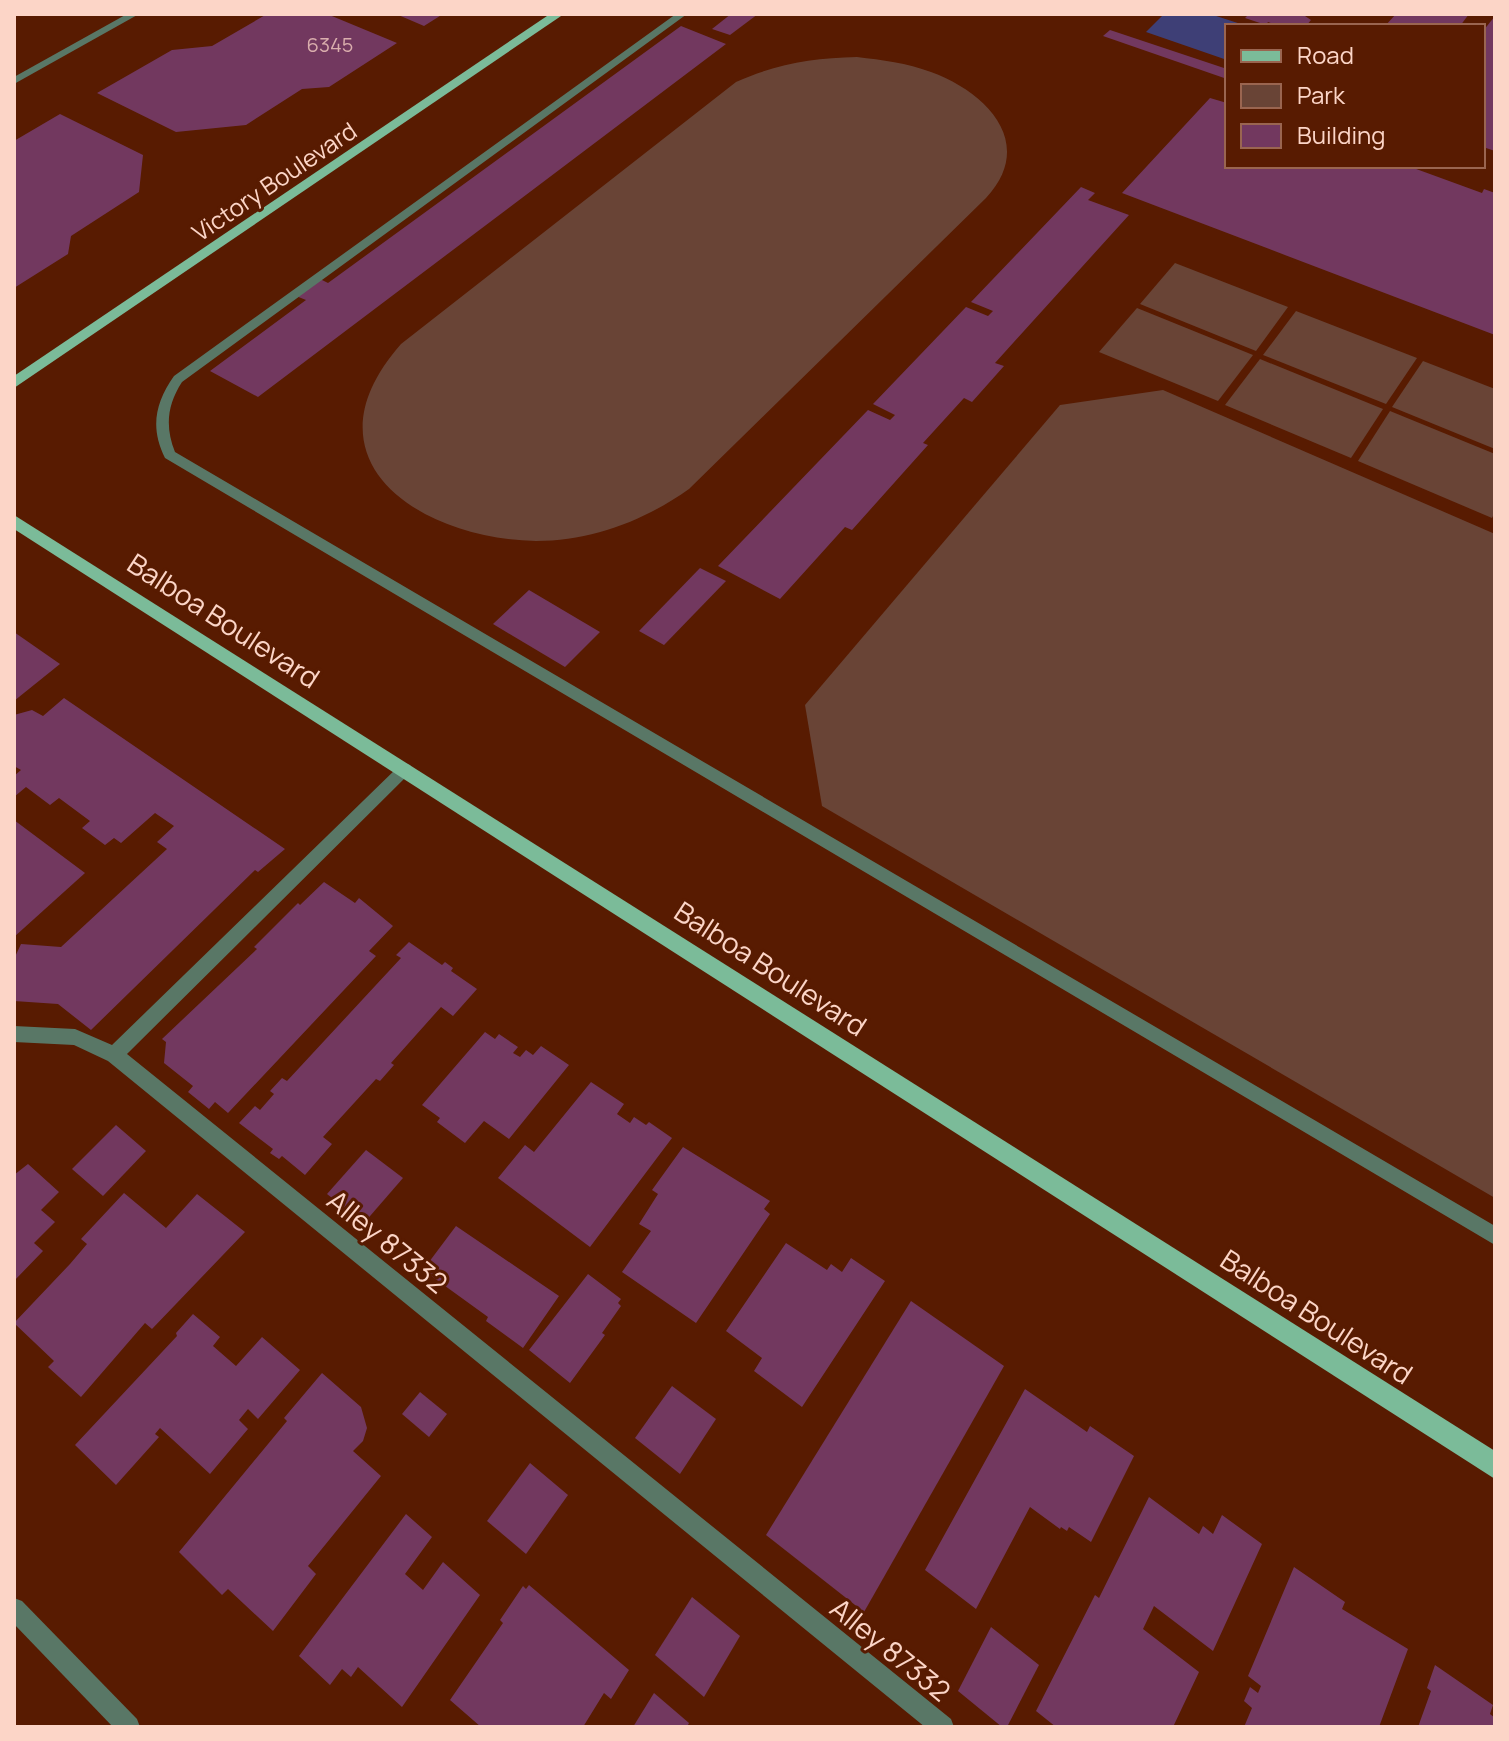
<svg xmlns="http://www.w3.org/2000/svg" width="1509" height="1741" font-family="Manrope,sans-serif">
<style>
.green{fill:#694436}
.water{fill:#3e3f76}
.building{fill:#72385f}
.lines{fill:none;stroke-linecap:round;stroke-linejoin:round}
.service{fill:#597766;fill-rule:evenodd}
.minor{fill:#597766;fill-rule:evenodd}
.primary{fill:#7bbb99;fill-rule:evenodd}
.labels{text-anchor:middle;dominant-baseline:central;stroke-width:6;stroke-linejoin:round;paint-order:stroke}
.far-number-label{font-size:20px;fill:#daaead}
.far-street-label{font-size:24px;fill:#fcd5c7;stroke:#581b01}
.street-label{font-size:28px;fill:#fcd5c7;stroke:#581b01}
</style>
<rect width="100%" height="100%" fill="#581b01"/>
<!-- green -->
<g class="green">
<path d="M 857,57 C 882,60 907,63 931,72 C 986,92 1037,143 986,198 L 689,489 C 644,521 591,541 536,541 C 420,539 299,460 401,344 L 736,82 C 776,64 813,58 857,57 Z"/>
<path d="M 1175,263 L 1288,307 L 1256,351 L 1140,304 Z"/>
<path d="M 1137,308 L 1253,355 L 1218,401 L 1099,352 Z"/>
<path d="M 1296,311 L 1417,358 L 1386,404 L 1263,355 Z"/>
<path d="M 1260,359 L 1383,409 L 1351,458 L 1225,405 Z"/>
<path d="M 1423,361 L 1495,389 L 1495,449 L 1392,407 Z"/>
<path d="M 1163,390 L 1495,534 L 1495,1198 L 822,806 L 805,705 L 1060,405 Z"/>
<path d="M 1390,411 L 1495,454 L 1495,512 L 1492,518 L 1358,461 Z"/>
</g>
<!-- water -->
<path class="water" d="M 1164,14 L 1210,14 L 1247,26 L 1227,26 L 1227,60 L 1146,32 Z"/>
<!-- building -->
<g class="building">
<path d="M 267,14 L 327,14 L 397,43 L 329,87 L 302,89 L 246,125 L 176,132 L 97,93 L 172,50 L 212,46 Z"/>
<path d="M 396,14 L 443,14 L 424,26 Z"/>
<path d="M 731,14 L 758,14 L 730,35 L 712,29 Z"/>
<path d="M 1249,14 L 1302,14 L 1311,20 L 1306,26 L 1279,26 L 1268,22 L 1266,25 L 1245,18 Z"/>
<path d="M 1396,14 L 1469,14 L 1460,26 L 1385,26 Z"/>
<path d="M 1495,16 L 1495,151 L 1483,147 L 1483,31 Z"/>
<path d="M 681,26 L 726,44 L 258,397 L 210,371 L 306,300 L 296,296 L 320,279 L 328,283 Z"/>
<path d="M 1110,30 L 1227,69 L 1227,79 L 1103,36 Z"/>
<path d="M 1210,98 L 1227,103 L 1227,166 L 1408,166 L 1482,193 L 1484,189 L 1495,193 L 1495,335 L 1122,193 Z"/>
<path d="M 60,114 L 143,155 L 139,192 L 71,236 L 68,254 L 14,288 L 14,141 Z"/>
<path d="M 1081,187 L 1095,193 L 1088,200 L 1129,215 L 995,363 L 1004,366 L 972,402 L 964,398 L 923,443 L 928,445 L 852,530 L 845,527 L 780,599 L 718,566 L 868,410 L 890,420 L 895,415 L 873,404 L 966,307 L 988,316 L 993,311 L 971,302 Z"/>
<path d="M 700,568 L 726,581 L 664,645 L 639,631 Z"/>
<path d="M 529,590 L 600,632 L 565,667 L 493,624 Z"/>
<path d="M 14,632 L 60,664 L 14,701 Z"/>
<path d="M 64,698 L 285,849 L 258,872 L 255,870 L 91,1030 L 58,1004 L 14,1001 L 14,959 L 21,944 L 61,947 L 167,849 L 157,842 L 174,826 L 155,813 L 121,843 L 114,838 L 105,845 L 82,828 L 90,821 L 59,798 L 50,805 L 26,787 L 14,797 L 14,776 L 21,770 L 14,766 L 14,715 L 32,710 L 43,716 Z"/>
<path d="M 14,820 L 85,873 L 14,937 Z"/>
<path d="M 324,882 L 355,903 L 359,898 L 393,926 L 369,951 L 376,956 L 228,1113 L 215,1102 L 209,1109 L 188,1092 L 193,1086 L 164,1063 L 166,1042 L 162,1039 L 257,949 L 254,947 L 298,903 L 300,905 Z"/>
<path d="M 409,942 L 442,965 L 445,962 L 453,968 L 451,971 L 477,989 L 453,1016 L 441,1007 L 391,1063 L 394,1065 L 380,1081 L 376,1079 L 323,1137 L 332,1144 L 305,1175 L 282,1156 L 279,1159 L 270,1153 L 273,1149 L 239,1123 L 255,1106 L 260,1110 L 274,1094 L 270,1091 L 282,1078 L 287,1081 L 401,958 L 396,955 Z"/>
<path d="M 485,1032 L 495,1039 L 499,1034 L 518,1047 L 513,1053 L 520,1057 L 526,1050 L 533,1055 L 541,1046 L 569,1065 L 509,1139 L 484,1121 L 465,1143 L 437,1122 L 440,1118 L 422,1105 Z"/>
<path d="M 591,1082 L 624,1104 L 617,1114 L 630,1123 L 634,1117 L 646,1125 L 649,1122 L 672,1138 L 590,1247 L 498,1178 L 525,1145 L 534,1152 Z"/>
<path d="M 116,1125 L 146,1151 L 103,1196 L 72,1169 Z"/>
<path d="M 683,1147 L 770,1201 L 764,1209 L 770,1214 L 696,1323 L 622,1272 L 651,1231 L 639,1224 L 658,1194 L 652,1190 Z"/>
<path d="M 366,1150 L 403,1178 L 364,1223 L 327,1194 Z"/>
<path d="M 28,1164 L 59,1192 L 41,1210 L 55,1222 L 34,1243 L 43,1251 L 14,1281 L 14,1175 Z"/>
<path d="M 124,1193 L 166,1228 L 197,1194 L 245,1232 L 152,1329 L 145,1323 L 81,1397 L 48,1367 L 54,1361 L 14,1323 L 70,1264 L 87,1244 L 81,1239 Z"/>
<path d="M 456,1226 L 559,1296 L 523,1348 L 486,1321 L 488,1317 L 423,1270 Z"/>
<path d="M 786,1243 L 827,1270 L 831,1264 L 842,1272 L 851,1258 L 885,1281 L 802,1407 L 754,1371 L 762,1358 L 726,1331 Z"/>
<path d="M 588,1274 L 621,1299 L 618,1303 L 621,1306 L 602,1333 L 605,1335 L 570,1383 L 529,1350 Z"/>
<path d="M 911,1301 L 1004,1366 L 864,1612 L 766,1535 Z"/>
<path d="M 193,1314 L 220,1337 L 213,1346 L 236,1366 L 262,1337 L 300,1370 L 258,1419 L 248,1409 L 239,1420 L 248,1429 L 210,1474 L 160,1428 L 155,1434 L 159,1437 L 116,1485 L 75,1445 L 177,1336 L 176,1333 Z"/>
<path d="M 322,1373 L 361,1407 L 367,1428 L 363,1441 L 353,1451 L 381,1476 L 308,1566 L 316,1574 L 273,1631 L 228,1589 L 222,1595 L 179,1552 L 287,1421 L 284,1418 Z"/>
<path d="M 672,1386 L 716,1419 L 680,1474 L 635,1438 Z"/>
<path d="M 1025,1389 L 1087,1432 L 1090,1426 L 1134,1456 L 1091,1542 L 1069,1527 L 1067,1531 L 1061,1527 L 1060,1529 L 1030,1507 L 976,1609 L 925,1570 Z"/>
<path d="M 420,1392 L 447,1414 L 429,1437 L 402,1414 Z"/>
<path d="M 530,1463 L 568,1495 L 526,1554 L 487,1521 Z"/>
<path d="M 1149,1497 L 1199,1534 L 1203,1526 L 1213,1534 L 1222,1515 L 1262,1544 L 1213,1651 L 1154,1606 L 1143,1629 L 1199,1672 L 1173,1727 L 1056,1727 L 1036,1711 L 1095,1595 L 1099,1598 Z"/>
<path d="M 406,1514 L 432,1537 L 405,1574 L 423,1590 L 443,1562 L 480,1595 L 402,1707 L 358,1667 L 351,1677 L 342,1669 L 330,1685 L 299,1656 Z"/>
<path d="M 1294,1567 L 1345,1602 L 1342,1609 L 1408,1649 L 1379,1727 L 1244,1727 L 1252,1708 L 1244,1701 L 1250,1687 L 1258,1693 L 1261,1686 L 1248,1676 Z"/>
<path d="M 529,1585 L 629,1670 L 611,1699 L 604,1693 L 583,1727 L 481,1727 L 450,1700 L 503,1623 L 500,1620 L 523,1586 L 526,1589 Z"/>
<path d="M 692,1597 L 740,1636 L 704,1697 L 655,1655 Z"/>
<path d="M 991,1627 L 1039,1665 L 1007,1727 L 1002,1727 L 958,1691 Z"/>
<path d="M 1435,1665 L 1493,1705 L 1490,1714 L 1495,1718 L 1495,1727 L 1418,1727 L 1431,1691 L 1427,1688 Z"/>
<path d="M 654,1693 L 689,1723 L 687,1727 L 633,1727 Z"/>
</g>
<g class="lines">
<!-- service -->
<g class="service">
<path d="M 127,14 L 139,14 L 14,84 L 14,77 Z"/>
<path d="M 676,14 L 687,14 L 182,382 C 167,405 165,427 175,452 L 1495,1226 L 1495,1245 L 165,458 C 150,428 155,403 174,376 Z"/>
<path d="M 405,763 L 410,765 L 413,769 L 410,773 L 127,1054 L 951,1719 L 954,1727 L 925,1727 L 108,1061 L 74,1045 L 14,1042 L 14,1026 L 75,1029 L 112,1045 L 400,765 Z"/>
</g>
<!-- minor -->
<path class="minor" d="M 14,1598 L 22,1601 L 137,1719 L 140,1727 L 113,1727 L 14,1624 Z"/>
<!-- primary -->
<g class="primary">
<path d="M 550,14 L 564,14 L 14,388 L 14,376 Z"/>
<path d="M 14,515 L 1495,1451 L 1495,1479 L 14,529 Z"/>
</g>
</g>
<g class="labels">
<!-- far-number labels -->
<g class="far-number-label">
<text x="330" y="44">6345</text>
</g>
<!-- far-street labels -->
<g class="far-street-label">
<text transform="translate(274 181) rotate(-34)">Victory Boulevard</text>
</g>
<!-- street labels -->
<g class="street-label">
<text transform="translate(224 620) rotate(33)">Balboa Boulevard</text>
<text transform="translate(771 968) rotate(33)">Balboa Boulevard</text>
<text transform="translate(388 1241) rotate(39)">Alley 87332</text>
<text transform="translate(1317 1316) rotate(33)">Balboa Boulevard</text>
<text transform="translate(891 1649) rotate(39)">Alley 87332</text>
</g>
</g>
<!-- border -->
<rect width="1509" height="1741" fill="none" stroke="#fcd5c7" stroke-width="32"/>
<!-- legend -->
<rect x="1225" y="24" width="260" height="144" fill="#581b01" stroke="#9a6550" stroke-width="2"/>
<rect x="1241" y="50" width="40" height="12" fill="#7bbb99" stroke="#9a6550" stroke-width="2"/>
<text x="1297" y="64" font-size="24" fill="#fcd5c7">Road</text>
<rect x="1241" y="84" width="40" height="24" fill="#694436" stroke="#9a6550" stroke-width="2"/>
<text x="1297" y="104" font-size="24" fill="#fcd5c7">Park</text>
<rect x="1241" y="124" width="40" height="24" fill="#72385f" stroke="#9a6550" stroke-width="2"/>
<text x="1297" y="144" font-size="24" fill="#fcd5c7">Building</text>
</svg>
